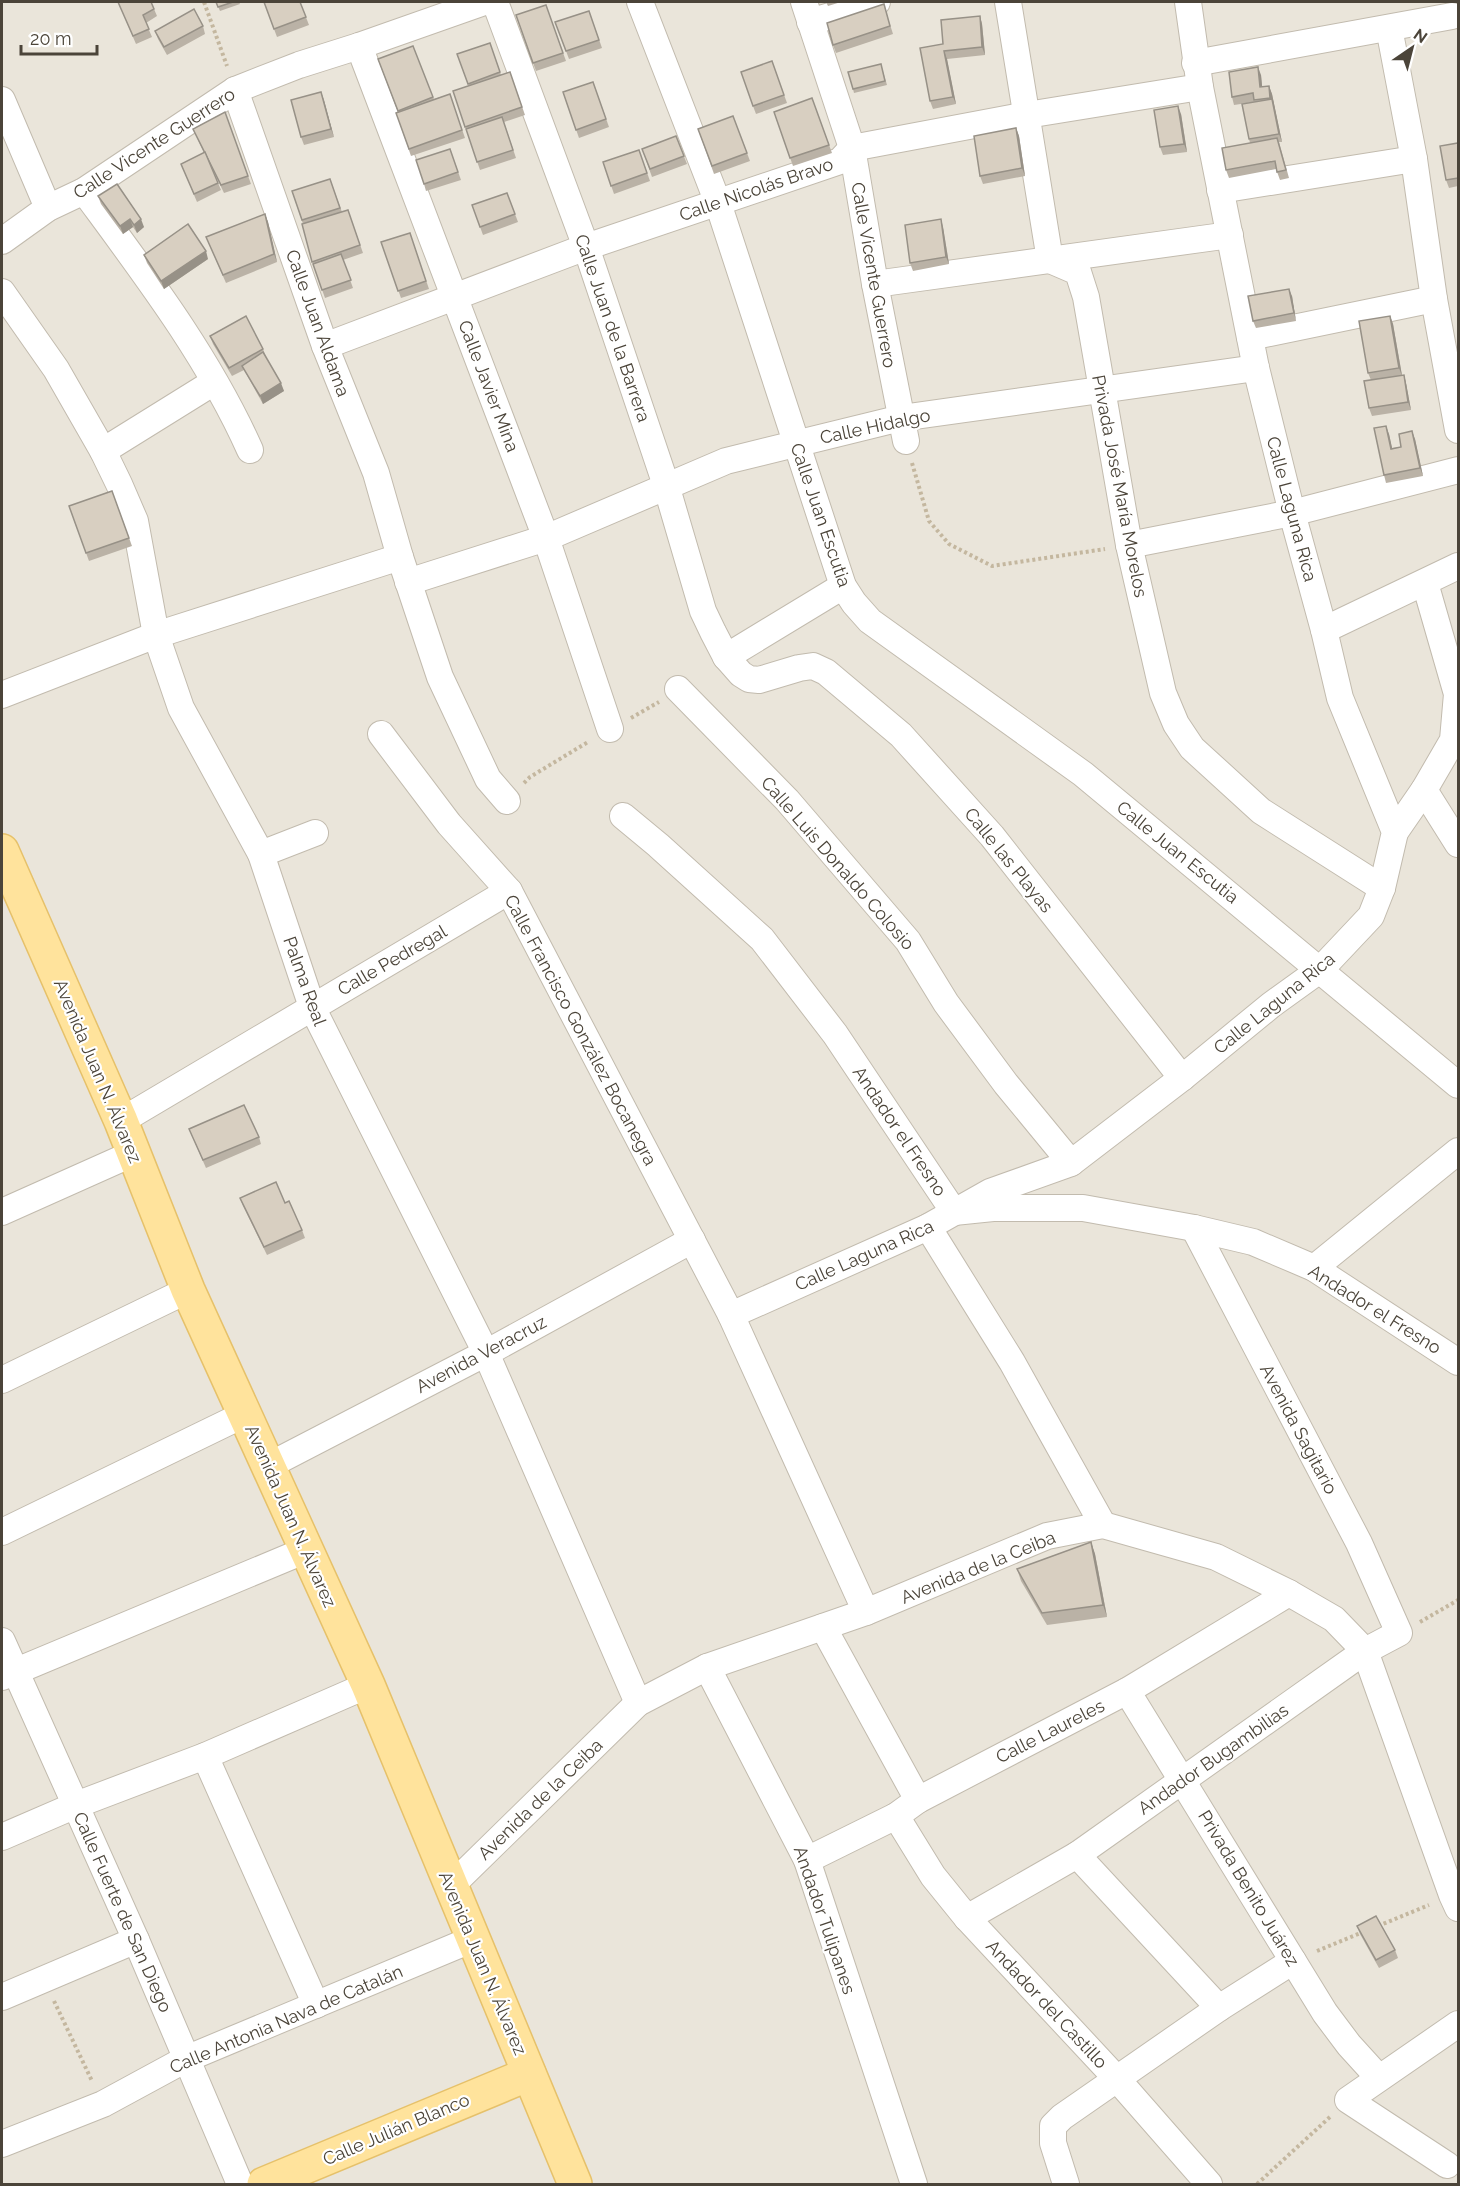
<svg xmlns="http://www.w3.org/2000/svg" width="1460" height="2186" font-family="Raleway,sans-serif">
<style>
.residential{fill:#eae5da}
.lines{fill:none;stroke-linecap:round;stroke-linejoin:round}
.minor-casing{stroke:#c2bbae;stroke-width:28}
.major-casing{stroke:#e6c16a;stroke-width:36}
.path{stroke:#c4b79f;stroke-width:4;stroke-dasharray:3 3;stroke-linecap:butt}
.minor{stroke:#fff;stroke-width:26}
.major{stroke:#ffe39c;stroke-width:33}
.wall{fill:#bab2a6}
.shaded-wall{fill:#979187}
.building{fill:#d8cfc1;stroke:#979187;stroke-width:1.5}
.labels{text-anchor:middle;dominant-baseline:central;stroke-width:4.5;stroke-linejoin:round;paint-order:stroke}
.street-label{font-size:18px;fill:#4b4439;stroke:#fff}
</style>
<rect width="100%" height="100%" fill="#f6f3ec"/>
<!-- residential -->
<rect class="residential" x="2" y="2" width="1456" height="2182"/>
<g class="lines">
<!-- minor casing -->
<g class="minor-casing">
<g id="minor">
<path d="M 495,2 L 586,247 L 666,485 L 703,611 L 713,632 L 726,657 L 741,674 L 749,679 L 759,680 L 799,668 L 813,666 L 826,672 L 901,735 L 992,836 L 1182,1078"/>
<path d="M 640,2 L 718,203 L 843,586 L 854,603 L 870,621 L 1083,774 L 1458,1085"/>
<path d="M 804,2 L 852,148 L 875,284 L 906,441"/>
<path d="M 1008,2 L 1050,260 L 1078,272 L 1086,297 L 1129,545 L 1163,693 L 1176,724 L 1192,748 L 1261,811 L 1382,888"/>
<path d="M 810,22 L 877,2"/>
<path d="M 1389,28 L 1414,159 L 1434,299 L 1458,430"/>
<path d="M 359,46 L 546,538 L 610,729"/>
<path d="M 1195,63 L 1452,16"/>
<path d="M 235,90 L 325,346 L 376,473 L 400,557 L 440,677 L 488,779 L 507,801"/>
<path d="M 2,100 L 48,208"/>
<path d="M 1220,190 L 1414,159"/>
<path d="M 84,191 C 145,274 208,356 250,450"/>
<path d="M 2,241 L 48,208 L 84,191 L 235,90 L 299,65 L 359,46 L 484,2"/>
<path d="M 875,284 L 1230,235"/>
<path d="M 2,292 L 56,369 L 103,451 L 119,484 L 135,521 L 156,635 L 181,708 L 261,854 L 312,1007 L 486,1353 L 638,1703"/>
<path d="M 1250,337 L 1434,299"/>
<path d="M 325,346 L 586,247 L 840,161 L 852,148 L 1027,115 L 1200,87"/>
<path d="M 103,451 L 214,382"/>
<path d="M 1129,545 L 1292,513 L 1458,470"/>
<path d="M 408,582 L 546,538 L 726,461 L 901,418 L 1256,368"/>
<path d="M 1324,630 L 1458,566"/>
<path d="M 726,657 L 843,586"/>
<path d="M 678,689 L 787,800 L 908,941 L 946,1003 L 1006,1084 L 1071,1163"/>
<path d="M 2,695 L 156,635 L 400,557"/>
<path d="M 381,734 L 449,824 L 509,891 L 731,1315 L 866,1612"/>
<path d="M 1424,790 L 1458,844"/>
<path d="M 623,816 L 658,845 L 762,939 L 835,1034 L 954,1212 L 993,1208 L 1083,1208 L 1194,1228 L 1253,1242 L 1314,1268 L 1458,1362"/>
<path d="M 1395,832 L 1424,790 L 1453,740 L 1457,694 L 1425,583"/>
<path d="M 261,854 L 315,833"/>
<path d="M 121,1121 L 509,891"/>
<path d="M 2,1212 L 134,1153"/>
<path d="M 928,1227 L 1012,1362 L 1103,1525"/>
<path d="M 1314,1268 L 1458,1151"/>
<path d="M 731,1315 L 928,1227 L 990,1192 L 1071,1163 L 1182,1078 L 1271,1005 L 1321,969 L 1371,916 L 1382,888 L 1395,832 L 1340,698 L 1324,630 L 1292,513 L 1256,368 L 1200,87 L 1188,2"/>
<path d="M 2,1380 L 188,1290"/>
<path d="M 268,1466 L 486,1353 L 692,1240"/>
<path d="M 2,1532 L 245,1414"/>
<path d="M 823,1627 L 918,1800"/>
<path d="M 2,1641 L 136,1940 L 240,2184"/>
<path d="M 707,1667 L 807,1860 L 914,2184"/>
<path d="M 2,1677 L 306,1550"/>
<path d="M 1127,1691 L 1325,2013 L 1349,2045 L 1379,2078"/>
<path d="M 205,1756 L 316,2005"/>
<path d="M 896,1816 L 933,1876 L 967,1918 L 1117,2079 L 1209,2184"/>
<path d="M 2,1837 L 76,1805 L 205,1756 L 368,1685"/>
<path d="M 1077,1855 L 1219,2008"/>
<path d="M 807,1860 L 896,1816 L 918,1800 L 1127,1691 L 1289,1593"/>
<path d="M 451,1886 L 638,1703 L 707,1667 L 866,1612 L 1047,1536 L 1103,1525 L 1216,1557 L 1289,1593 L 1334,1619 L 1365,1651 L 1452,1895 L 1458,1908"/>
<path d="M 967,1918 L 1077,1855 L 1365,1651 L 1399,1633 L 1359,1543 L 1194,1228"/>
<path d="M 2,1997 L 136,1940"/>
<path d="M 2,2144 L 103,2104 L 186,2059 L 473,1939"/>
<path d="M 1447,2165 L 1348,2100 L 1458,2024"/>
<path d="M 1066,2184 L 1053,2143 L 1053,2126 L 1062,2117 L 1219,2008 L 1293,1961"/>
</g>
</g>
<!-- major casing -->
<g class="major-casing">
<g id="major">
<path d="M 2,851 L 121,1121 L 188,1290 L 368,1685 L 575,2184"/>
<path d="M 264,2184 L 529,2074"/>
</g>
</g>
<!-- path -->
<g class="path">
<path d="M 204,2 L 227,66"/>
<path d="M 912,463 L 929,521 L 949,544 L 992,566 L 1105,549"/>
<path d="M 631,718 L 659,702"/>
<path d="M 524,783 L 530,777 L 588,742"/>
<path d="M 1420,1622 L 1458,1600"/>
<path d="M 1378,1926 L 1429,1905"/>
<path d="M 1317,1951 L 1363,1932"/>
<path d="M 54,2001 L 92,2081"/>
<path d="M 1257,2184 L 1330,2117"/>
</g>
<!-- minor -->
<use href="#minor" class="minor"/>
<!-- major -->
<use href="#major" class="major"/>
</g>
<!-- wall -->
<g class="wall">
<path d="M 118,2 L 154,9 L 157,16 L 146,23 L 152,37 L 136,44 Z"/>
<path d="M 216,2 L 239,2 L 240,4 L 220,11 Z"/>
<path d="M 264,2 L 300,2 L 309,25 L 277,37 Z"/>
<path d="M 826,2 L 841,2 L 828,6 Z"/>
<path d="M 546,5 L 566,61 L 536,71 L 516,15 Z"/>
<path d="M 589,11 L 602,48 L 569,59 L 555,22 Z"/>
<path d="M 886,12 L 893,34 L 836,53 L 833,45 Z"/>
<path d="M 980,16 L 982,24 L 985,55 L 947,59 L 956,104 L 933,109 L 930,101 L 943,44 Z"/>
<path d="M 203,26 L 205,34 L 167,55 L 158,39 L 155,31 Z"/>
<path d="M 490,43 L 501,75 L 510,72 L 525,115 L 504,122 L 516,158 L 480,170 L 453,91 L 469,86 L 457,54 Z"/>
<path d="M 378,59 L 433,97 L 434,99 L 450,94 L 465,138 L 411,156 L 396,113 L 398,112 Z"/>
<path d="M 772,61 L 787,103 L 756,114 L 753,106 Z"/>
<path d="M 882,68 L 887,85 L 854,93 L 853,89 Z"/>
<path d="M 1261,75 L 1262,87 L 1269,86 L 1272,94 L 1282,142 L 1279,142 L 1289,178 L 1280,180 L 1276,169 L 1229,178 L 1226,170 L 1250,143 L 1249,139 L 1254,102 L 1234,105 L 1232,97 Z"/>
<path d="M 593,82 L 609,127 L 579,138 L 563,92 Z"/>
<path d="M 321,92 L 334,137 L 304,145 L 301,137 Z"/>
<path d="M 812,98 L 832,153 L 793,166 L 774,112 Z"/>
<path d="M 225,112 L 251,184 L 224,193 L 211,166 L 221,190 L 197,202 L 181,164 L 204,153 L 193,129 Z"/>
<path d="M 1181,114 L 1187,152 L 1163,155 L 1160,147 Z"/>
<path d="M 733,116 L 750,161 L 714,174 L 698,129 Z"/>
<path d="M 1016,128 L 1019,136 L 1025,176 L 983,184 L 980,176 Z"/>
<path d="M 676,136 L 687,164 L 652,177 L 642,149 Z"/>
<path d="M 1458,143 L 1458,186 L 1449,188 L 1446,180 Z"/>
<path d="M 450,149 L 461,180 L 426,191 L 424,184 Z"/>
<path d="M 639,150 L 650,181 L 614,194 L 603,162 Z"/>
<path d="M 330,179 L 342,212 L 348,210 L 363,253 L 343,260 L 353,288 L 325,298 L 313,264 L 302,224 L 303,224 L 292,191 Z"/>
<path d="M 507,193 L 518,222 L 483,235 L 472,205 Z"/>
<path d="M 98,196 L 144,227 L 137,233 L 133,227 L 123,234 L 101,204 Z"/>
<path d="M 265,214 L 268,222 L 277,262 L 226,283 L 206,237 Z"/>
<path d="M 943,227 L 949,264 L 913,271 L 910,263 Z"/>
<path d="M 410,233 L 429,289 L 401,298 L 381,242 Z"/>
<path d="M 144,255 L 208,259 L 164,289 L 147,263 Z"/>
<path d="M 1292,296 L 1296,321 L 1256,328 L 1253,321 Z"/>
<path d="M 1390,316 L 1393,324 L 1402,375 L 1404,375 L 1406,383 L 1411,410 L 1372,416 L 1369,408 L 1371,380 L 1368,373 Z"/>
<path d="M 210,336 L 263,349 L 266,357 L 284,391 L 263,404 L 244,370 L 232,376 L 213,344 Z"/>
<path d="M 1389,434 L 1392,448 L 1401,447 L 1415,439 L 1423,476 L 1386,483 L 1384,475 Z"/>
<path d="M 112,491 L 132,546 L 89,561 L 69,506 Z"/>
<path d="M 189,1129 L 259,1137 L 261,1144 L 206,1168 Z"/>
<path d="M 240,1198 L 285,1203 L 302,1230 L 305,1238 L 267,1255 L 243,1206 Z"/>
<path d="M 1091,1542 L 1095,1554 L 1107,1617 L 1047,1625 L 1021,1581 L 1017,1569 Z"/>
<path d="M 1357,1926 L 1395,1950 L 1398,1958 L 1379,1968 L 1360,1934 Z"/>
</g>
<!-- shaded-wall -->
<g class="shaded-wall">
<path d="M 980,16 L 982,24 L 985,55 L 982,47 Z"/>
<path d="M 944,51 L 947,59 L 956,104 L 953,97 Z"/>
<path d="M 1258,67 L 1261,75 L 1263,95 L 1260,87 Z"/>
<path d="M 1269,86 L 1272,94 L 1282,142 L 1279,134 L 1273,105 L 1270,98 Z"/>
<path d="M 321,92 L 324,100 L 334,137 L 331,129 Z"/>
<path d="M 1178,106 L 1181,114 L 1187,152 L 1184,144 Z"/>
<path d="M 1016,128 L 1019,136 L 1025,176 L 1022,168 Z"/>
<path d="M 265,214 L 268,222 L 277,262 L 274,254 Z"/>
<path d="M 130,219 L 133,227 L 123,234 L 120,226 Z"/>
<path d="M 141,219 L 144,227 L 137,233 L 134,225 Z"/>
<path d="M 941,219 L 943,227 L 949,264 L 946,257 Z"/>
<path d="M 206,251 L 208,259 L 164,289 L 161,281 Z"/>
<path d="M 1289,289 L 1292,296 L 1296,321 L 1294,313 Z"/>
<path d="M 1390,316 L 1393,324 L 1402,376 L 1399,368 Z"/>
<path d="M 1404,375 L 1406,383 L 1411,410 L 1408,402 Z"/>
<path d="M 281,383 L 284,391 L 263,404 L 260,396 Z"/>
<path d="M 1386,426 L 1389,434 L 1394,457 L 1391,449 Z"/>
<path d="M 1412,431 L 1415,439 L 1423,476 L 1420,468 Z"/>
<path d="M 1091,1542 L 1095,1554 L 1107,1617 L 1103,1605 Z"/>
</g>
<!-- building -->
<g class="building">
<path d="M 118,2 L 151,2 L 154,9 L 143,15 L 149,29 L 133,36 Z"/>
<path d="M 216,2 L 233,2 L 218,7 Z"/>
<path d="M 264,2 L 300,2 L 306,17 L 274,29 Z"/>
<path d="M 884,4 L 890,26 L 833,45 L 827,23 Z"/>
<path d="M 546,5 L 563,53 L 533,63 L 516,15 Z"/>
<path d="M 194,9 L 203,26 L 164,47 L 155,31 Z"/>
<path d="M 589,11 L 599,40 L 566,51 L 555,22 Z"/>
<path d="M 980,16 L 982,47 L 944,51 L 953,97 L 930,101 L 920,48 L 943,44 L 941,20 Z"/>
<path d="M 490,43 L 500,72 L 468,84 L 457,54 Z"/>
<path d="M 413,46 L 433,97 L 398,111 L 378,59 Z"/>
<path d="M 772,61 L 784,95 L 753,106 L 741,72 Z"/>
<path d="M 881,64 L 885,81 L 853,89 L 848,72 Z"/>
<path d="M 1258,67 L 1260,87 L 1269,86 L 1270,98 L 1254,100 L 1253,93 L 1232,97 L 1229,72 Z"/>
<path d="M 510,72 L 522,107 L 465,127 L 453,91 Z"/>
<path d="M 593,82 L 606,119 L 576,130 L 563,92 Z"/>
<path d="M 321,92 L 331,129 L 301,137 L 291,100 Z"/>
<path d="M 450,94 L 462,130 L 409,149 L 396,113 Z"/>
<path d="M 812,98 L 829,145 L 790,158 L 774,112 Z"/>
<path d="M 1272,99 L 1279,134 L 1249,139 L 1242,104 Z"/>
<path d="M 1178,106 L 1184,144 L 1160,147 L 1154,110 Z"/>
<path d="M 225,112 L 248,176 L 221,185 L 193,129 Z"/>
<path d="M 733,116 L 747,153 L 712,166 L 698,129 Z"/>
<path d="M 502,117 L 513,150 L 477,162 L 466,129 Z"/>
<path d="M 1016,128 L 1022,168 L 980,176 L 974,136 Z"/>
<path d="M 676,136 L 684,156 L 650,169 L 642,149 Z"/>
<path d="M 1277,138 L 1286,170 L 1277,172 L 1275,161 L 1226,170 L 1222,148 Z"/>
<path d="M 1458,143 L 1458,178 L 1446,180 L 1440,146 Z"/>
<path d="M 450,149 L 458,172 L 424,184 L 416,160 Z"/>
<path d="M 639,150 L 647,173 L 611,186 L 603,162 Z"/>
<path d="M 205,152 L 218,183 L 194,194 L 181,164 Z"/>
<path d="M 330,179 L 340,208 L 302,220 L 292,191 Z"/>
<path d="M 117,184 L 141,219 L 134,225 L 130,219 L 120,226 L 98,196 Z"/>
<path d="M 507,193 L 515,214 L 480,227 L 472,205 Z"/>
<path d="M 348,210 L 360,245 L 312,262 L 302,224 Z"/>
<path d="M 265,214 L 274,254 L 223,275 L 206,237 Z"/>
<path d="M 941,219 L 946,257 L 910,263 L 905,225 Z"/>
<path d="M 188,224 L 206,251 L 161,281 L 144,255 Z"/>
<path d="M 410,233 L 426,281 L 398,291 L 381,242 Z"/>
<path d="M 341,254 L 351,280 L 322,290 L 313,264 Z"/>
<path d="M 1289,289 L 1294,313 L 1253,321 L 1248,296 Z"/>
<path d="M 246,316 L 263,349 L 229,368 L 210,336 Z"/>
<path d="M 1390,316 L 1399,368 L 1368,373 L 1359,321 Z"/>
<path d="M 263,352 L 281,383 L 260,396 L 242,366 Z"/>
<path d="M 1404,375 L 1408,402 L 1369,408 L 1364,381 Z"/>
<path d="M 1386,426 L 1391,449 L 1401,447 L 1399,434 L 1412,431 L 1420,468 L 1384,475 L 1374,428 Z"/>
<path d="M 112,491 L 129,538 L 86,553 L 69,506 Z"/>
<path d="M 244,1105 L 259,1137 L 203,1160 L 189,1129 Z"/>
<path d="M 276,1182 L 285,1203 L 289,1201 L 302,1230 L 264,1247 L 240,1198 Z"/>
<path d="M 1091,1542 L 1103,1605 L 1042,1613 L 1017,1569 Z"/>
<path d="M 1376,1916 L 1395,1950 L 1376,1960 L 1357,1926 Z"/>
</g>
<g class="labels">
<!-- street labels -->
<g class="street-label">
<text transform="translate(154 143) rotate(-33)">Calle Vicente Guerrero</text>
<text transform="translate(756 189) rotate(-19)">Calle Nicolás Bravo</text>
<text transform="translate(874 275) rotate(80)">Calle Vicente Guerrero</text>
<text transform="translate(318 323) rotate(70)">Calle Juan Aldama</text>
<text transform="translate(613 328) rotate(71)">Calle Juan de la Barrera</text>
<text transform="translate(489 386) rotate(69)">Calle Javier Mina</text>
<text transform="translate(875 426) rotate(-12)">Calle Hidalgo</text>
<text transform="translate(1120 486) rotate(79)">Privada José María Morelos</text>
<text transform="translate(1292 509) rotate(75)">Calle Laguna Rica</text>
<text transform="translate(821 515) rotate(71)">Calle Juan Escutia</text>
<text transform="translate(1178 852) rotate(39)">Calle Juan Escutia</text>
<text transform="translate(1009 860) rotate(51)">Calle las Playas</text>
<text transform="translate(838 863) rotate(49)">Calle Luis Donaldo Colosio</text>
<text transform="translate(392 960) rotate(-30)">Calle Pedregal</text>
<text transform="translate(305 981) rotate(70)">Palma Real</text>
<text transform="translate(1274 1003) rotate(-39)">Calle Laguna Rica</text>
<text transform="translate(581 1030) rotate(62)">Calle Francisco González Bocanegra</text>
<text transform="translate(98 1071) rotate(67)">Avenida Juan N. Álvarez</text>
<text transform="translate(900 1131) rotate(56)">Andador el Fresno</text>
<text transform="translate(864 1255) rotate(-24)">Calle Laguna Rica</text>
<text transform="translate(1375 1309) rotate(32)">Andador el Fresno</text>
<text transform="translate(481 1354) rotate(-28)">Avenida Veracruz</text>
<text transform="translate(1299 1429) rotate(62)">Avenida Sagitario</text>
<text transform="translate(291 1516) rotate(66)">Avenida Juan N. Álvarez</text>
<text transform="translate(978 1567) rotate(-22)">Avenida de la Ceiba</text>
<text transform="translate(1050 1731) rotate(-27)">Calle Laureles</text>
<text transform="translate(1213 1759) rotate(-35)">Andador Bugambilias</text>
<text transform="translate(540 1799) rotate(-44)">Avenida de la Ceiba</text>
<text transform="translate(1249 1888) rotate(59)">Privada Benito Juárez</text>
<text transform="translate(123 1912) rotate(66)">Calle Fuerte de San Diego</text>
<text transform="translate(825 1920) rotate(71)">Andador Tulipanes</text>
<text transform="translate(483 1963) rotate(67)">Avenida Juan N. Álvarez</text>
<text transform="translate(1047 2004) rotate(47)">Andador del Castillo</text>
<text transform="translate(286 2019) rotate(-23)">Calle Antonia Nava de Catalán</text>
<text transform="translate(396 2129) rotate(-23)">Calle Julián Blanco</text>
</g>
</g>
<!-- border -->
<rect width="1460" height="2186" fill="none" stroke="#4b4439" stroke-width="6"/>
<!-- north arrow -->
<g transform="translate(1412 48) rotate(35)" stroke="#ffffff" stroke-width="4.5" paint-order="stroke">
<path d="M0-4.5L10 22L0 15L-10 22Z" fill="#4b4439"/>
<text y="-9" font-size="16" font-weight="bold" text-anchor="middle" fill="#4b4439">N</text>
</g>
<!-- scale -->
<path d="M21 45v9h76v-9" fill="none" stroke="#4b4439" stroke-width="3"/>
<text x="30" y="45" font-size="18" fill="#4b4439" stroke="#ffffff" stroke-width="4.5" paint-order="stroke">20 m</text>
</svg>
